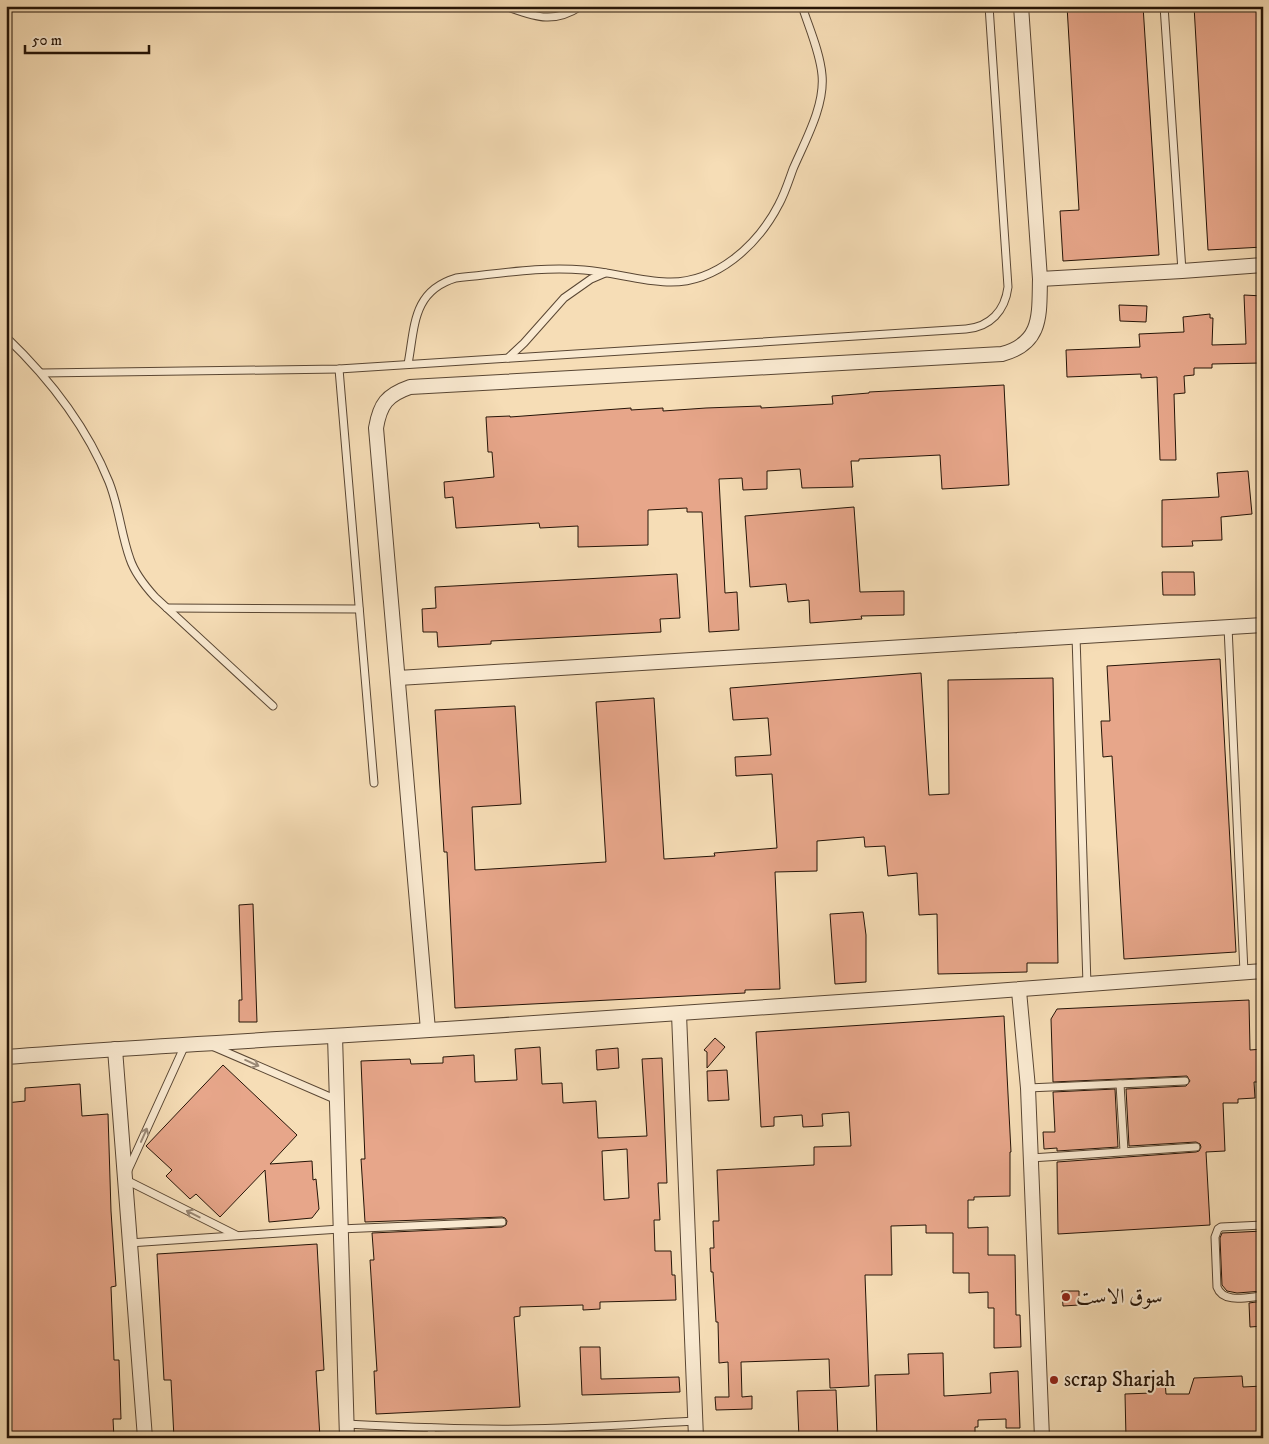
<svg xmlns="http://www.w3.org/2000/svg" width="1269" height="1444" font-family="'IM FELL DW Pica',Amiri,serif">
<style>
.building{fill:#e7a68a;stroke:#251407;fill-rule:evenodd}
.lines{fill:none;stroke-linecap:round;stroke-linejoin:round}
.service-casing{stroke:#594633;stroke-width:9}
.minor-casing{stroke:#594633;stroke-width:16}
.service{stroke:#f9e9d0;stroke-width:7}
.minor{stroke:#f9e9d0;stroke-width:14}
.oneway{stroke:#9a8976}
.poi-dot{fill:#8f2418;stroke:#f9e9d0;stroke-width:2}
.labels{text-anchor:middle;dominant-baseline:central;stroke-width:4;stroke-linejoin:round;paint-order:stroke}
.poi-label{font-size:21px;fill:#251407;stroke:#f9e9d0;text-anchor:start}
</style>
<rect width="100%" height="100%" fill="#f6ddb6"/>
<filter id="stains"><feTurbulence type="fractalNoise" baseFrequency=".004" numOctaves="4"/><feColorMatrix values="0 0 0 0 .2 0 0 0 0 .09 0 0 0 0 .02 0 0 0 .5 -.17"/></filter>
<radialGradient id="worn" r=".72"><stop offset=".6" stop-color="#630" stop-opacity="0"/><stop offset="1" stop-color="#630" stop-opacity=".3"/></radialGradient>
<!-- building -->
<g class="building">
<path d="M 1067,6 L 1143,6 L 1159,255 L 1063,261 L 1060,211 L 1079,210 Z"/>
<path d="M 1194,6 L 1263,6 L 1263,247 L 1208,250 Z"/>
<path d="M 1244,295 L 1263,296 L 1263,323 L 1259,323 L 1261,363 L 1212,364 L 1212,368 L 1194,368 L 1194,375 L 1184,376 L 1185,393 L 1174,394 L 1176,460 L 1160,460 L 1157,377 L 1141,378 L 1141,374 L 1067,377 L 1066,350 L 1140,347 L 1139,334 L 1184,332 L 1183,317 L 1210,314 L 1210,318 L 1213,318 L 1212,345 L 1246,344 Z"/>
<path d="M 1119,305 L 1147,306 L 1146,322 L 1120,321 Z"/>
<path d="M 1004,385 L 1009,485 L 942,489 L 940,455 L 859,459 L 859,461 L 851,461 L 853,487 L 802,488 L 800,469 L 767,471 L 767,489 L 743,490 L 742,478 L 719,479 L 725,593 L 737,592 L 739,630 L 709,632 L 702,512 L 687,512 L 687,508 L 648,510 L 648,545 L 578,547 L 578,526 L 540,528 L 539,523 L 456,528 L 453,497 L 445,498 L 444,482 L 494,477 L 492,452 L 488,452 L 486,417 L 510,416 L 510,417 L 631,408 L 631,410 L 663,408 L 663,411 L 706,408 L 761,406 L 761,408 L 833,404 L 832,396 L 869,393 L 869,392 Z"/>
<path d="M 1248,471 L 1252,514 L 1221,517 L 1222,540 L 1192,541 L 1193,546 L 1162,547 L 1162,500 L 1219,497 L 1217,473 Z"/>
<path d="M 854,507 L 860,592 L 904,591 L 904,615 L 861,616 L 862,619 L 810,623 L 809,600 L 788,602 L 786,584 L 750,587 L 745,516 Z"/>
<path d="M 1162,572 L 1194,572 L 1195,595 L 1163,595 Z"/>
<path d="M 677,574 L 680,618 L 660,619 L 661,632 L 491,641 L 491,644 L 438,647 L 437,632 L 423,632 L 422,609 L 436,608 L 435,587 Z"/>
<path d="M 1220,659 L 1236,952 L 1124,959 L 1112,756 L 1103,757 L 1101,721 L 1110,721 L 1107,666 Z"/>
<path d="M 921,673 L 929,795 L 949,794 L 948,680 L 1053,678 L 1058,963 L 1027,963 L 1027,972 L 938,974 L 937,914 L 919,915 L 917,873 L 888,876 L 885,846 L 865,847 L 864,837 L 817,841 L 817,871 L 775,872 L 780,989 L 745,990 L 745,993 L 455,1008 L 447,852 L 444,852 L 435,710 L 515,706 L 521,804 L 472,807 L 475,870 L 606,862 L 596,702 L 654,698 L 664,859 L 715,856 L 714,853 L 777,848 L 772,774 L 736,776 L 735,757 L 771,755 L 768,718 L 733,720 L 730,688 Z"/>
<path d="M 253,904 L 257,1022 L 239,1022 L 239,1000 L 242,1000 L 239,905 Z"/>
<path d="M 863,912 L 866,935 L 866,982 L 835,984 L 830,914 Z"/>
<path d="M 1249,1000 L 1250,1050 L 1263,1049 L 1263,1082 L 1254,1082 L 1255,1098 L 1238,1099 L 1238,1103 L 1223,1103 L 1225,1151 L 1206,1152 L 1210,1225 L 1058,1234 L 1057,1162 L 1196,1152 L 1199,1151 L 1201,1147 L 1200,1144 L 1196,1142 L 1129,1146 L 1126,1089 L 1186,1086 L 1190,1081 L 1187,1076 L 1053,1082 L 1051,1019 L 1057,1009 Z"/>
<path d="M 1004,1016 L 1011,1152 L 1010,1152 L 1010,1196 L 974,1197 L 974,1200 L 968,1200 L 968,1228 L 988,1227 L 988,1255 L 1015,1255 L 1016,1315 L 1020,1315 L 1021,1347 L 994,1348 L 994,1308 L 988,1308 L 988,1292 L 969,1293 L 969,1273 L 953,1273 L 953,1233 L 926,1233 L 926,1225 L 891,1226 L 892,1275 L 865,1275 L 869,1386 L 830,1388 L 829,1359 L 741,1362 L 742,1397 L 752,1396 L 752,1409 L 716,1410 L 715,1397 L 729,1397 L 728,1362 L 719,1363 L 718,1322 L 716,1322 L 713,1272 L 711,1272 L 710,1248 L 714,1248 L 713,1221 L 719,1221 L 717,1170 L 814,1165 L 814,1147 L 851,1146 L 849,1112 L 822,1114 L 823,1126 L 803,1127 L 802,1115 L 774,1117 L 774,1126 L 761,1127 L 756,1032 Z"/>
<path d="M 715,1038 L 725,1047 L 707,1068 L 707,1052 L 704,1050 Z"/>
<path d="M 540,1047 L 542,1084 L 562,1083 L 563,1103 L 596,1101 L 598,1138 L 647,1136 L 642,1059 L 662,1058 L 667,1183 L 658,1183 L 660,1220 L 654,1220 L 655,1251 L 671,1251 L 672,1275 L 675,1275 L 676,1300 L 600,1302 L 600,1309 L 583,1310 L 583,1305 L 520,1307 L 520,1316 L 514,1317 L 520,1407 L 376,1414 L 374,1371 L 377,1371 L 370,1260 L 374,1260 L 372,1233 L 502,1227 L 506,1225 L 507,1221 L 505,1218 L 502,1217 L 365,1222 L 361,1159 L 365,1159 L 361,1061 L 410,1059 L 411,1064 L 443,1063 L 443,1057 L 474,1055 L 475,1082 L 517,1080 L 515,1049 ZM 627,1149 L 629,1198 L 604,1200 L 602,1151 Z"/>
<path d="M 618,1048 L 619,1068 L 597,1070 L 596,1050 Z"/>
<path d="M 223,1065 L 297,1135 L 270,1164 L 312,1161 L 313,1180 L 316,1179 L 319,1209 L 312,1218 L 269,1222 L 265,1170 L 220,1217 L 196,1194 L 190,1199 L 166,1176 L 172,1170 L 146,1146 Z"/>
<path d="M 727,1070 L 729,1100 L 708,1101 L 707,1071 Z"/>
<path d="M 80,1084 L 82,1116 L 108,1114 L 111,1211 L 116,1286 L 111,1287 L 114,1360 L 119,1360 L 121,1419 L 113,1419 L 114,1438 L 6,1438 L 6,1103 L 25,1101 L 25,1088 Z"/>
<path d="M 1115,1089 L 1118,1147 L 1057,1151 L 1057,1148 L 1044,1149 L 1043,1132 L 1055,1132 L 1053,1092 Z"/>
<path d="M 1263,1231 L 1263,1291 L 1237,1293 L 1227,1291 L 1222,1285 L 1220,1238 L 1222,1233 Z"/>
<path d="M 317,1244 L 324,1370 L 316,1371 L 320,1438 L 174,1438 L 171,1380 L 164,1380 L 157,1254 Z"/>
<path d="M 1062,1291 L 1079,1291 L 1079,1305 L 1063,1306 Z"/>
<path d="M 1263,1301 L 1263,1326 L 1250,1327 L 1249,1303 Z"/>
<path d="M 580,1347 L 600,1347 L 601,1379 L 679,1377 L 680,1392 L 582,1395 Z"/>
<path d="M 943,1353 L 944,1396 L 991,1393 L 990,1373 L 1018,1371 L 1020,1428 L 1006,1428 L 1006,1419 L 978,1420 L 978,1427 L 975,1427 L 975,1438 L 877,1438 L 875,1375 L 909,1374 L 908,1354 Z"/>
<path d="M 1242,1376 L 1243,1387 L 1263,1386 L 1263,1438 L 1126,1438 L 1125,1394 L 1152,1393 L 1152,1382 L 1165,1381 L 1166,1394 L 1189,1394 L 1194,1378 Z"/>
<path d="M 836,1390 L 838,1438 L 799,1438 L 797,1391 Z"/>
</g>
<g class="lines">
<!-- service casing -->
<g class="service-casing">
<g id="service">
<path d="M 505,6 C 534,16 552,25 581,6"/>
<path d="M 1164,6 L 1182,271"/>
<path d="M 6,337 C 50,379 86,425 109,482 C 119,507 121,534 130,559 C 135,574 145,586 155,597 L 273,706"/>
<path d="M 508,358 L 524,343 L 564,298 L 591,279 L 605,273"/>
<path d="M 408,364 C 415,327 412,291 456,278 C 498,274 541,266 584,270 C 612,272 639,281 667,282 C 716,284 758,245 779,204 C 785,193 789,180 793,169 C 805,141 825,106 822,75 C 820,52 809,28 802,6"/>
<path d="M 339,369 L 374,783"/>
<path d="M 42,373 L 339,369 L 966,329 C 990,327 1005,311 1008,287 L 989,6"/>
<path d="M 167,608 L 359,609"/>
<path d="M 1228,627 L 1244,972"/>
<path d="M 1076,636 L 1087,985"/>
<path d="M 185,1045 L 124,1179 L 236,1235"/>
<path d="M 212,1046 L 337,1100"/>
<path d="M 1120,1084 L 1124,1151"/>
<path d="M 1028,1088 L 1185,1081"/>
<path d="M 1031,1158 L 1196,1147"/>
<path d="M 1263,1225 L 1221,1227 L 1218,1229 L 1215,1237 L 1217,1287 C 1223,1304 1248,1297 1263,1296"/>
<path d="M 129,1243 L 340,1229 L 502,1222"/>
<path d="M 346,1424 C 404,1427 463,1430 521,1429 C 579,1428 637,1424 695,1421"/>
<path d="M 431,1428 L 432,1438"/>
</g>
</g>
<!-- minor casing -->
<g class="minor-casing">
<g id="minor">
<path d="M 1040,279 L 1182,271 L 1263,265"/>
<path d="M 398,678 L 1263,625"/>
<path d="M 1019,991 L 1028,1088 L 1042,1438"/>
<path d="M 679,1014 L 696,1438"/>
<path d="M 428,1030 L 376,428 C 380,404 387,395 410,387 L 1002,354 C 1043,343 1039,314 1040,279 L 1021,6"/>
<path d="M 335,1036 L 347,1438"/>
<path d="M 115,1049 L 145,1438"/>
<path d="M 6,1057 C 158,1045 309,1038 461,1028 C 728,1010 996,992 1263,971"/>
</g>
</g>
<!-- service -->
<use href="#service" class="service"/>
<!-- minor -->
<use href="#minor" class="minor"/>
</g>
<!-- one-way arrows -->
<defs><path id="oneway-shaft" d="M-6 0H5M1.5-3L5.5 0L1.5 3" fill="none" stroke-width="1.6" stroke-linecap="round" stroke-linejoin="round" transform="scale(1.25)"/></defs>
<g class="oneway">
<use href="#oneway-shaft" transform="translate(252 1063) rotate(24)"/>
<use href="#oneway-shaft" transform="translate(144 1135) rotate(-66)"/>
<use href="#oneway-shaft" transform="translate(193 1214) rotate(-153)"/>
</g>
<!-- markers -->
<g class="poi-dot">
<circle cx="1066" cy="1297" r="5"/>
<circle cx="1054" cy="1380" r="5"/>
</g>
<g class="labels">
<!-- poi labels -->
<g class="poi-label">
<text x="1076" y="1297">سوق الاست</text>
<text x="1064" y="1380">scrap Sharjah</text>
</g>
</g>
<!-- margin -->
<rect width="1269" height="1444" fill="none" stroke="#f6ddb6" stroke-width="25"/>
<rect x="8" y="8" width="1254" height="1429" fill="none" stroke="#251407" stroke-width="2.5"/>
<rect x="12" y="12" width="1244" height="1419" fill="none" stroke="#251407"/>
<!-- scale -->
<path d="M25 45v8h124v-8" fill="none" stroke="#251407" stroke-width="2.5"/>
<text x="32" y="45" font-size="15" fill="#251407" stroke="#f9e9d0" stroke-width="4" paint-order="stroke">50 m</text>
<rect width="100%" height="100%" filter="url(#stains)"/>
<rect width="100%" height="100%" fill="url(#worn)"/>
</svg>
